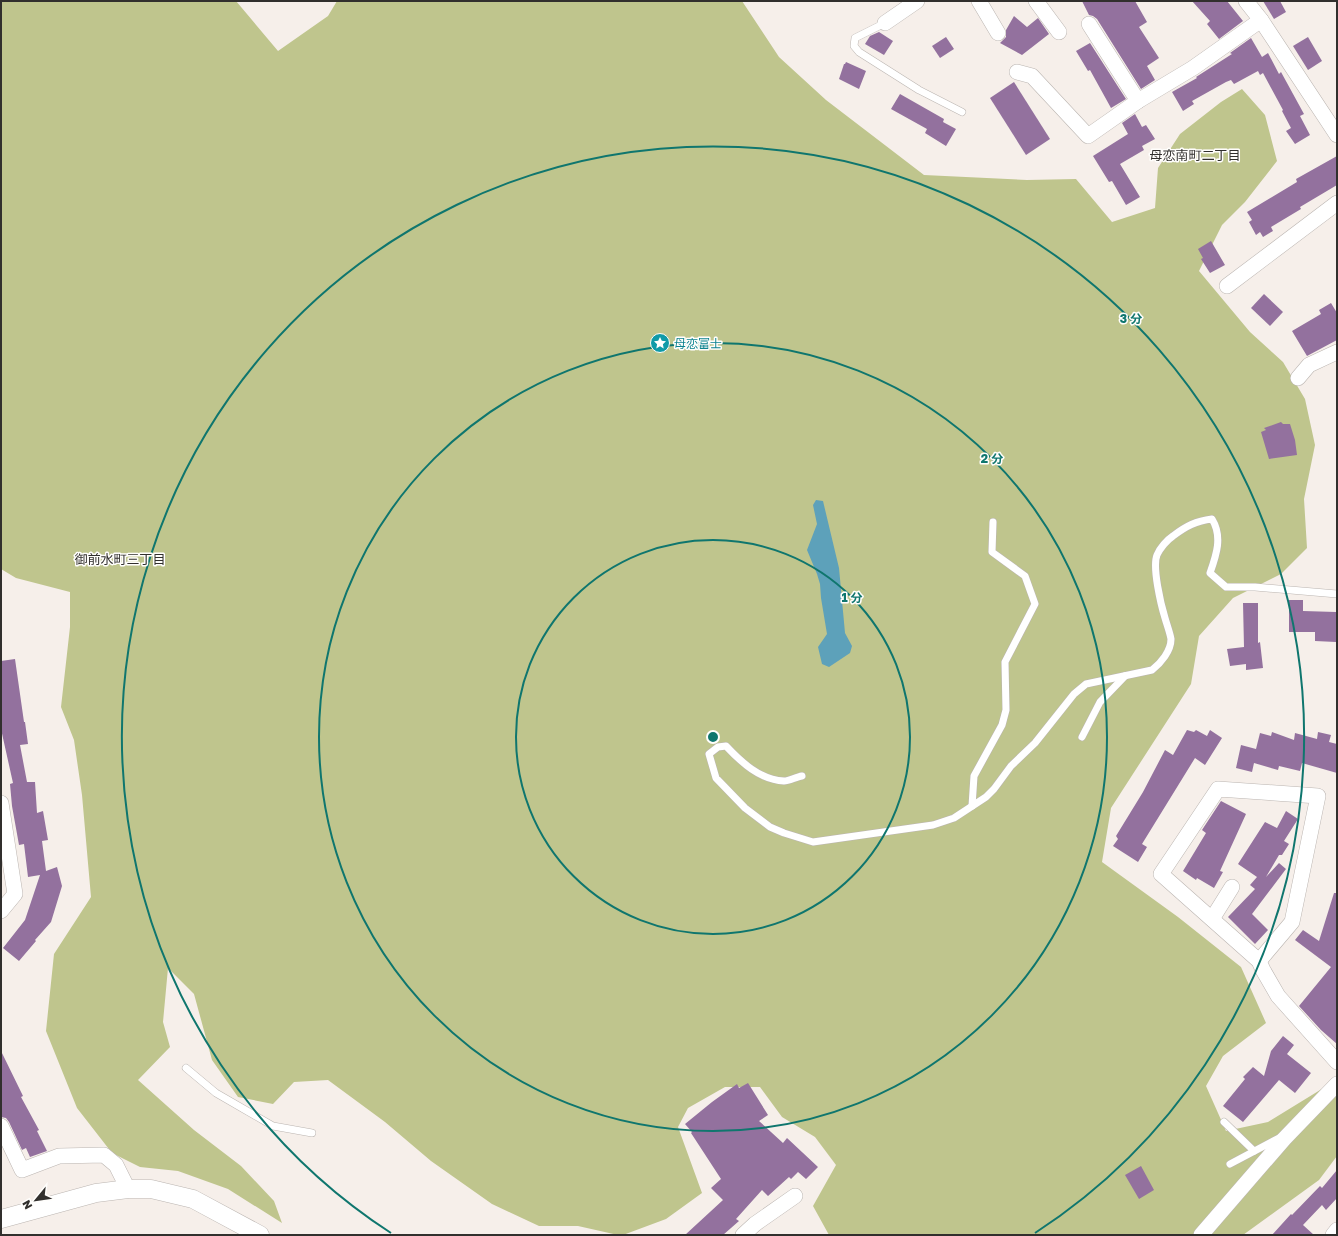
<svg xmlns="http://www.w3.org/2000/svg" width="1338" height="1236" font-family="'Golos Text','Noto Sans JP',sans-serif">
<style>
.green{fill:#bfc58d}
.water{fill:#5da1ba}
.building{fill:#93719e}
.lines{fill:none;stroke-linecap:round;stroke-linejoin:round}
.service-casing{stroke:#bbb5b1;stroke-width:8}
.minor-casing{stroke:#bbb5b1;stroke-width:16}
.tertiary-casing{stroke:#bbb5b1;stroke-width:19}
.service{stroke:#fff;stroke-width:7}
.minor{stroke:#fff;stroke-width:15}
.tertiary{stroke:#fff;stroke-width:18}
.ring{fill:none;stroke:#0f766e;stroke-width:2}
.labels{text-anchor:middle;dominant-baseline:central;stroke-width:3;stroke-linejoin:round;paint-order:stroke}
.culture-label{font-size:12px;fill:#0d838f;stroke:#fffefc;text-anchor:start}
.neighbourhood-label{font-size:13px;fill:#312f2d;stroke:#fffefc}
.centre{fill:#0f766e;stroke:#fffefc;stroke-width:2}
.ring-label{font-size:12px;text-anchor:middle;font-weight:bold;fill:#0f766e;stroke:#fffefc;stroke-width:3;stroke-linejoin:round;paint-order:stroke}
</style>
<rect width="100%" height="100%" fill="#f6efea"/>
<!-- green -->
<path class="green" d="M 1,1 L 236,1 L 278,51 L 328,16 L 337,1 L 742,1 L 779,57 L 826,100 L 924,175 L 1027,180 L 1076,179 L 1112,222 L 1155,208 L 1158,168 L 1180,134 L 1221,102 L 1242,89 L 1265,115 L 1277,161 L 1245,202 L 1222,225 L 1199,271 L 1250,332 L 1283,362 L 1305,399 L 1315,445 L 1304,499 L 1307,548 L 1281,574 L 1233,598 L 1199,636 L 1191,684 L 1111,808 L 1102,862 L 1178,917 L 1241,967 L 1266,1023 L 1223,1056 L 1206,1086 L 1226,1131 L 1268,1122 L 1325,1087 L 1337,1079 L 1337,1156 L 1319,1180 L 1243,1235 L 829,1235 L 813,1206 L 836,1165 L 815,1137 L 782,1117 L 760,1087 L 725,1087 L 688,1108 L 678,1127 L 702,1193 L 666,1219 L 623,1235 L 618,1235 L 578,1226 L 539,1226 L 492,1204 L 431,1161 L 385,1122 L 328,1080 L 294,1082 L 273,1104 L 238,1097 L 212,1060 L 194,994 L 168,968 L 163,1022 L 170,1047 L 138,1080 L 194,1130 L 241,1166 L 274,1201 L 282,1223 L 228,1189 L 178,1171 L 140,1167 L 112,1153 L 77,1108 L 46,1031 L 54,954 L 91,897 L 82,795 L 74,740 L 61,707 L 70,627 L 70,592 L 16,578 L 1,569 Z"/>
<!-- water -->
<path class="water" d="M 816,500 L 823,501 L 839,568 L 845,633 L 852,646 L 850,653 L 829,667 L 822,664 L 818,647 L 827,634 L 821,598 L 820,584 L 817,574 L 807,550 L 817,524 L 813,505 Z"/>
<!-- building -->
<g class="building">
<path d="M 1082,1 L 1135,1 L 1147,22 L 1139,27 L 1159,58 L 1147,66 L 1155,80 L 1141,89 L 1097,19 L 1093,16 L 1089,15 Z"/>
<path d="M 1192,1 L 1227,1 L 1243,21 L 1219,39 L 1207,24 L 1210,21 Z"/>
<path d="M 1263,1 L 1280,1 L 1286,12 L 1274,19 Z"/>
<path d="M 1014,16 L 1027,27 L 1038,18 L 1049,34 L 1022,55 L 1000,43 L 1006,37 L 1006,30 Z"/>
<path d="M 879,32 L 893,41 L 884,55 L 865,44 L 870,36 Z"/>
<path d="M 946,37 L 954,49 L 940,58 L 932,46 Z"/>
<path d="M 1308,37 L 1322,61 L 1308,70 L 1293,46 Z"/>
<path d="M 1251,38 L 1262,57 L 1268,53 L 1279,74 L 1281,72 L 1304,114 L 1300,116 L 1310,135 L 1295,144 L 1286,131 L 1291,128 L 1282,111 L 1283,110 L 1263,73 L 1260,75 L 1258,71 L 1234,84 L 1231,80 L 1226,82 L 1192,101 L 1194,104 L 1183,111 L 1172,92 L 1197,78 L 1196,77 L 1232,54 L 1230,53 Z"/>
<path d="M 1090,43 L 1126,99 L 1111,108 L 1090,70 L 1088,71 L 1076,51 Z"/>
<path d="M 846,62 L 866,71 L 859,89 L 839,79 L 844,64 L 845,64 Z"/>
<path d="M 1014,82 L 1050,139 L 1026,155 L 990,98 Z"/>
<path d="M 900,94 L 944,119 L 943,122 L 956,129 L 946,146 L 925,133 L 927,129 L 891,109 Z"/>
<path d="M 1135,114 L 1142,127 L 1146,125 L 1155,139 L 1142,146 L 1144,150 L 1120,164 L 1140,197 L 1126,205 L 1112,181 L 1109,182 L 1093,156 L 1128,134 L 1122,123 Z"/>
<path d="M 1337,156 L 1337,185 L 1300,207 L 1301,209 L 1271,227 L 1273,231 L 1263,237 L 1260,232 L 1256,235 L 1249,222 L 1252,220 L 1247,212 L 1297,182 L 1296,179 Z"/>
<path d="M 1211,241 L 1225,265 L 1210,273 L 1201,259 L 1203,258 L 1198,249 Z"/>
<path d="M 1264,294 L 1283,312 L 1270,326 L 1251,308 Z"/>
<path d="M 1331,303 L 1337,313 L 1337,340 L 1307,356 L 1292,331 L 1321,314 L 1319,310 Z"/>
<path d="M 1281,422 L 1283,424 L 1290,424 L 1295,440 L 1297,455 L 1269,459 L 1261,432 L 1266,430 L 1264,428 Z"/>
<path d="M 1289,600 L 1303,600 L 1303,611 L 1336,612 L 1336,642 L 1315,641 L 1315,632 L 1289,632 Z"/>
<path d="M 1243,603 L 1258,603 L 1258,643 L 1260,642 L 1263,668 L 1246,670 L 1246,664 L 1230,666 L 1227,649 L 1244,647 Z"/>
<path d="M 15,659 L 24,722 L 25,722 L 28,744 L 20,745 L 27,782 L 35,782 L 37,813 L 43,811 L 48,840 L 42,841 L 46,871 L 57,867 L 62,886 L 51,922 L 35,940 L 36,941 L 19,961 L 3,948 L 25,920 L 40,875 L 28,877 L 24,844 L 19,845 L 12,806 L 10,784 L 13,783 L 1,729 L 1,661 Z"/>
<path d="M 1187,730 L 1194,732 L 1196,730 L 1207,736 L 1210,730 L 1222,738 L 1205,765 L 1195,758 L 1142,844 L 1147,847 L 1138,862 L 1113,846 L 1118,839 L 1116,836 L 1143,792 L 1165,750 L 1173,755 Z"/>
<path d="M 1272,732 L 1294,740 L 1295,733 L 1317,739 L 1318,732 L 1331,735 L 1329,742 L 1337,744 L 1337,773 L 1302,763 L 1300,771 L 1279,766 L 1278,770 L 1254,763 L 1252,772 L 1236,768 L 1241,745 L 1256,749 L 1260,733 L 1271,736 Z"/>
<path d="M 1221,801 L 1246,814 L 1220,871 L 1223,872 L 1214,888 L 1197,878 L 1196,880 L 1183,871 L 1206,833 L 1202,830 Z"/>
<path d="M 1286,811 L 1298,819 L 1284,841 L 1289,844 L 1282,855 L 1279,855 L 1266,877 L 1279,863 L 1286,869 L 1252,914 L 1268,930 L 1255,944 L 1228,917 L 1255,889 L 1250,885 L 1257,877 L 1238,864 L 1265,822 L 1277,828 Z"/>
<path d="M 1334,893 L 1337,893 L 1337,1044 L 1321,1030 L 1299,1006 L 1331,967 L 1295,940 L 1303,930 L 1319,941 Z"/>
<path d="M 1283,1036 L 1294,1045 L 1287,1054 L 1311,1073 L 1295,1093 L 1279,1080 L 1243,1122 L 1223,1106 L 1245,1079 L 1243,1077 L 1253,1067 L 1264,1076 L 1271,1051 Z"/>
<path d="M 1,1051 L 23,1096 L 21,1097 L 39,1130 L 37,1131 L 47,1151 L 30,1157 L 26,1148 L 22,1150 L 9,1122 L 6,1118 L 1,1117 Z"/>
<path d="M 748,1083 L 768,1115 L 759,1121 L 783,1143 L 787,1138 L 818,1167 L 806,1179 L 798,1172 L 791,1179 L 789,1177 L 768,1196 L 762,1190 L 736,1219 L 739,1221 L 723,1235 L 685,1235 L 723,1200 L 711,1188 L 721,1179 L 691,1133 L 692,1132 L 685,1124 L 712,1102 L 737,1084 L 739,1088 Z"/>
<path d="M 1141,1166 L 1154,1190 L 1139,1199 L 1125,1175 Z"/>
<path d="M 1337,1170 L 1337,1198 L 1326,1210 L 1322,1205 L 1303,1225 L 1314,1235 L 1272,1235 L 1291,1214 L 1292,1215 L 1320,1186 L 1322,1188 Z"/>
</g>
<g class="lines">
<!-- service casing -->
<g class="service-casing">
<g id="service">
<path d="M 885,23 L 855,38 L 854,46 L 859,52 L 919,90 L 962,112"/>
<path d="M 1082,737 L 1100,702 L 1125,676"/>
<path d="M 802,776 C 796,777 789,781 784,781 C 760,780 741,762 726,746 L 718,747 L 709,754 L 716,778 L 745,808 L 770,827 L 784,833 L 813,842 L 933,825 L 954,818 L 986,797 L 994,789 L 1011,766 L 1035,743 L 1074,694 L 1086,684 L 1152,670 C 1161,663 1171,651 1171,639 C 1170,633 1167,625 1165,618 C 1161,605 1152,567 1157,555 C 1160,548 1167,540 1173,536 C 1186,526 1196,521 1212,519 C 1223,537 1216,556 1210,573 L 1226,587 L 1255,587 L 1337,594"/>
<path d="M 972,806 L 974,776 L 1002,725 L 1006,710 L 1005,662 L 1035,604 L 1025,576 L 992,552 L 993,522"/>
<path d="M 186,1068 L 216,1093 L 273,1126 L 312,1133"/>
<path d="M 1224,1122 L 1254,1151"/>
<path d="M 1230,1164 L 1279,1138"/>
</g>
</g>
<!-- minor casing -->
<g class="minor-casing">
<g id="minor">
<path d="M 979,1 L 998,33"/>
<path d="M 1036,1 L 1059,32"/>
<path d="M 1246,1 L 1261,20 L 1337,135"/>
<path d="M 885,23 L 917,1"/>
<path d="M 1089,24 L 1138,101"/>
<path d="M 1017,72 L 1032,76 L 1088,136 L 1138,101 L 1193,68 L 1261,20"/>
<path d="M 1227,286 L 1337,203"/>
<path d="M 1298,378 L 1309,365 L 1337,352"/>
<path d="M 1,803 L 15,894 L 1,911"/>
<path d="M 1212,919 L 1232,887"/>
<path d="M 1259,961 L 1292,922 L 1318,796 L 1218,789 L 1161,874 L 1259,961 L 1263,970 L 1278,996 L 1337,1062"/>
<path d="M 1,1126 L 22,1170 L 59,1156 L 104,1155 L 116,1165 L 128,1189"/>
<path d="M 743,1235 L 755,1224 L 795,1196"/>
<path d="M 1201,1235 L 1284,1139 L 1337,1084"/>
<path d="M 1333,1235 L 1337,1230"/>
</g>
</g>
<!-- tertiary casing -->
<g class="tertiary-casing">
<path id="tertiary" d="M 1,1219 L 96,1193 L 128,1189 L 151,1189 L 193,1199 L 260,1235"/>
</g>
<!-- service -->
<use href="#service" class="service"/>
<!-- minor -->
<use href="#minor" class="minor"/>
<!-- tertiary -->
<use href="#tertiary" class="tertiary"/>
</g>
<!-- distance rings -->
<g class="ring">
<circle cx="713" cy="737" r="197"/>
<circle cx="713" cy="737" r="394"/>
<path d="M391 1233A591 591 0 1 1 1035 1233"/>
</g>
<!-- icons -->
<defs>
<g id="sight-disc" transform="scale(1)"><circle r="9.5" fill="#0f9aa8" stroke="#fffefc"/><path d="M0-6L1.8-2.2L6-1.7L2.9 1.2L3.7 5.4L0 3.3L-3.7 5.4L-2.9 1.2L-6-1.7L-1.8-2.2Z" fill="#fff"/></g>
</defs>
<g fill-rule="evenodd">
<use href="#sight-disc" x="660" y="343"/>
</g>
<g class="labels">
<!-- culture labels -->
<g class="culture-label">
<text x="674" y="343">母恋富士</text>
</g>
<!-- neighbourhood labels -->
<g class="neighbourhood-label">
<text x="1195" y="155">母恋南町二丁目</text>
<text x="120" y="559">御前水町三丁目</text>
</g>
</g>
<circle cx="713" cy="737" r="6" class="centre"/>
<g class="ring-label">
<text x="1131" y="323">3 分</text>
<text x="992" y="463">2 分</text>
<text x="852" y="602">1 分</text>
</g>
<!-- border -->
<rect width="1338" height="1236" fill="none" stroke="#312f2d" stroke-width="4"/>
<!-- north arrow -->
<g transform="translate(36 1200) rotate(241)" stroke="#fffefc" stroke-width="3" paint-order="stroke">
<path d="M0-3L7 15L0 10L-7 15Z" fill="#312f2d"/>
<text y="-6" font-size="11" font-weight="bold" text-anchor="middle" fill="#312f2d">N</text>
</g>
</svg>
